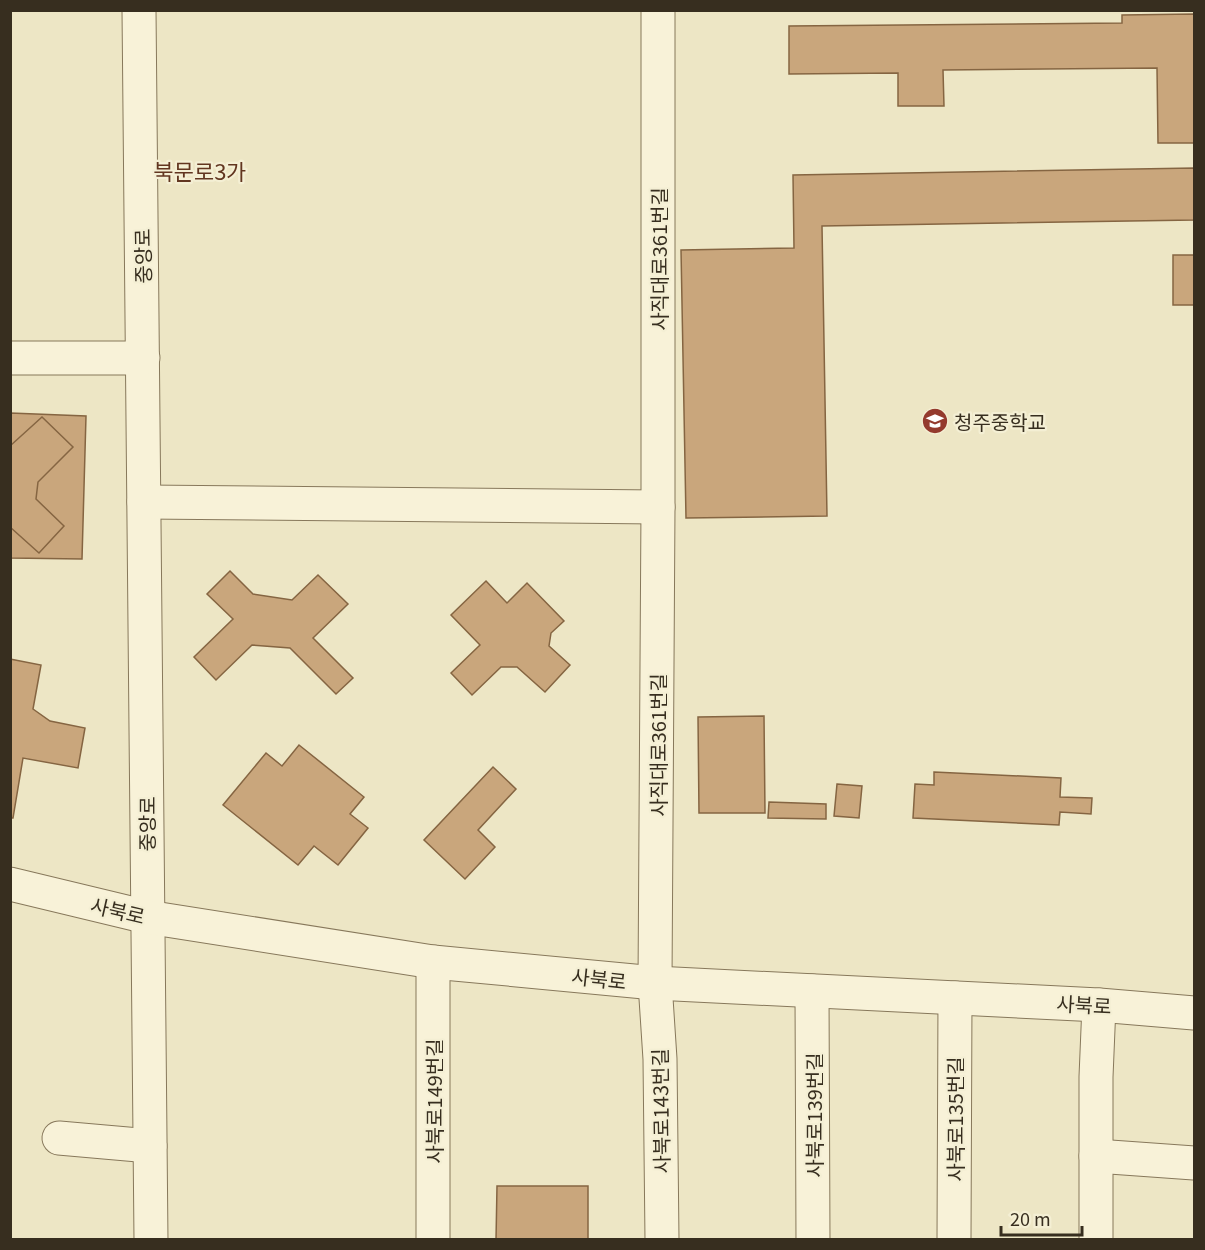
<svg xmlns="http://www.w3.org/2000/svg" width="1205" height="1250" font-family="Georgia,'Noto Sans KR',serif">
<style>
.building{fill:#c9a67c;stroke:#856542;stroke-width:1.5}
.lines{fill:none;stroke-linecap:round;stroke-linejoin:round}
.minor-casing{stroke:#87785b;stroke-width:35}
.minor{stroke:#f8f2d8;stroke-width:33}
.labels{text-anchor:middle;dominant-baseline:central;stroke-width:4.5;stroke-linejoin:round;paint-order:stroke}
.street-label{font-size:20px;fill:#372e1f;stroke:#f4efd4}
.poi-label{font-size:20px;fill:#372e1f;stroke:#f4efd4;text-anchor:start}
.quarter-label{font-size:22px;fill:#623620;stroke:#f4efd4}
</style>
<rect width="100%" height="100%" fill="#ede6c5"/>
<!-- building -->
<g class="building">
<path d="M 1194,14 L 1194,143 L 1158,143 L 1157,68 L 943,70 L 944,106 L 898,106 L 898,73 L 789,74 L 789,26 L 1122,23 L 1122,15 Z"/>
<path d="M 1194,168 L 1194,220 L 822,226 L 827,516 L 686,518 L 681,250 L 794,248 L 793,175 Z"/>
<rect x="1173" y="255" width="21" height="50"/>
<path d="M 10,413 L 86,416 L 82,559 L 10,558 Z"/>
<path d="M 42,417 L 73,447 L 38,482 L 36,499 L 64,526 L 39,553 L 10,527 L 10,446 Z"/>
<path d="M 230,571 L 253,594 L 292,600 L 318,575 L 348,604 L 313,638 L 353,678 L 336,694 L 290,648 L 252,645 L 216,680 L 194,657 L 233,619 L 207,594 Z"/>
<path d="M 486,581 L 507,603 L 527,583 L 564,621 L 551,633 L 549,646 L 570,665 L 545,692 L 517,667 L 501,667 L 472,695 L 451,673 L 480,645 L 451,615 Z"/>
<path d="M 10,659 L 41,665 L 33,709 L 50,721 L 85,728 L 78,768 L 23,758 L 13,818 L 10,818 Z"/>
<path d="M 764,716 L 765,813 L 699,813 L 698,717 Z"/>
<path d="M 299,745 L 364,797 L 350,814 L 368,828 L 338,865 L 314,846 L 298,865 L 223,805 L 266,753 L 282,766 Z"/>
<path d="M 493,767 L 516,789 L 478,830 L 495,847 L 465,879 L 424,840 Z"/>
<path d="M 934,772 L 1061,778 L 1060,797 L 1092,798 L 1091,814 L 1060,812 L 1059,825 L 913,818 L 915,784 L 934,785 Z"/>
<path d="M 837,784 L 862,786 L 859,818 L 834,816 Z"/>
<path d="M 769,802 L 826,804 L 826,819 L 768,818 Z"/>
<path d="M 497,1186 L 588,1186 L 588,1240 L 496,1240 Z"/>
</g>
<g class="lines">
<!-- minor casing -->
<g class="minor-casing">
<g id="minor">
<path d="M 139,10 L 151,1240"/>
<path d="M 658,10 L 658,507 L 655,983 L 660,1059 L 662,1240"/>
<path d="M 10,358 L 143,358"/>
<path d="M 144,502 L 658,507"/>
<path d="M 10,884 L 147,917 L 433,962 L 655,983 L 1099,1005 L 1194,1013"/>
<path d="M 812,991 L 813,1240"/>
<path d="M 59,1138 L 150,1146"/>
<path d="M 1096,1156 L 1194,1163"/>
<path d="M 433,1240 L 433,962"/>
<path d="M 954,1240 L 955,998"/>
<path d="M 1096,1240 L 1096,1077 L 1099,1005"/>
</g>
</g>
<!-- minor -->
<use href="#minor" class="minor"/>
</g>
<!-- icons -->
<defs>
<g id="school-disc" transform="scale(1.35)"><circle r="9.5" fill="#943a2d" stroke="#f4efd4"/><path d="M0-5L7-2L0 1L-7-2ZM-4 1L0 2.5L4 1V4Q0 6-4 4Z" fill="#fff"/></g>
</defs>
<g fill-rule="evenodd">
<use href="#school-disc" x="935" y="421"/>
</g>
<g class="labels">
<!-- street labels -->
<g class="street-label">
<text transform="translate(142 256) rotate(-91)">중앙로</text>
<text transform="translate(658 259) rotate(-90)">사직대로361번길</text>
<text transform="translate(657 745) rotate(-90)">사직대로361번길</text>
<text transform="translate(146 824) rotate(-90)">중앙로</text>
<text transform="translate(118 910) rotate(13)">사북로</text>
<text transform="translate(599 978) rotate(6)">사북로</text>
<text transform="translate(1084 1004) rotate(3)">사북로</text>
<text transform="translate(433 1101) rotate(-90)">사북로149번길</text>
<text transform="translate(660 1111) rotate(-91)">사북로143번길</text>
<text transform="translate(813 1115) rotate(-90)">사북로139번길</text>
<text transform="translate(954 1119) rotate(-90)">사북로135번길</text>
</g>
<!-- poi labels -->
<g class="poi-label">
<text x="954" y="421">청주중학교</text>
</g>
<!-- quarter labels -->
<g class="quarter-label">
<text x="200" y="170">북문로3가</text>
</g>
</g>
<!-- border -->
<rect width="1205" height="1250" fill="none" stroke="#372e1f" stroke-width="24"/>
<!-- scale -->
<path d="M1001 1226v9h81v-9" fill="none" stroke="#372e1f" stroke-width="3"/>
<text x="1010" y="1226" font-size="18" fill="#372e1f" stroke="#f4efd4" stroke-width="4.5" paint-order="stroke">20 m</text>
</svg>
